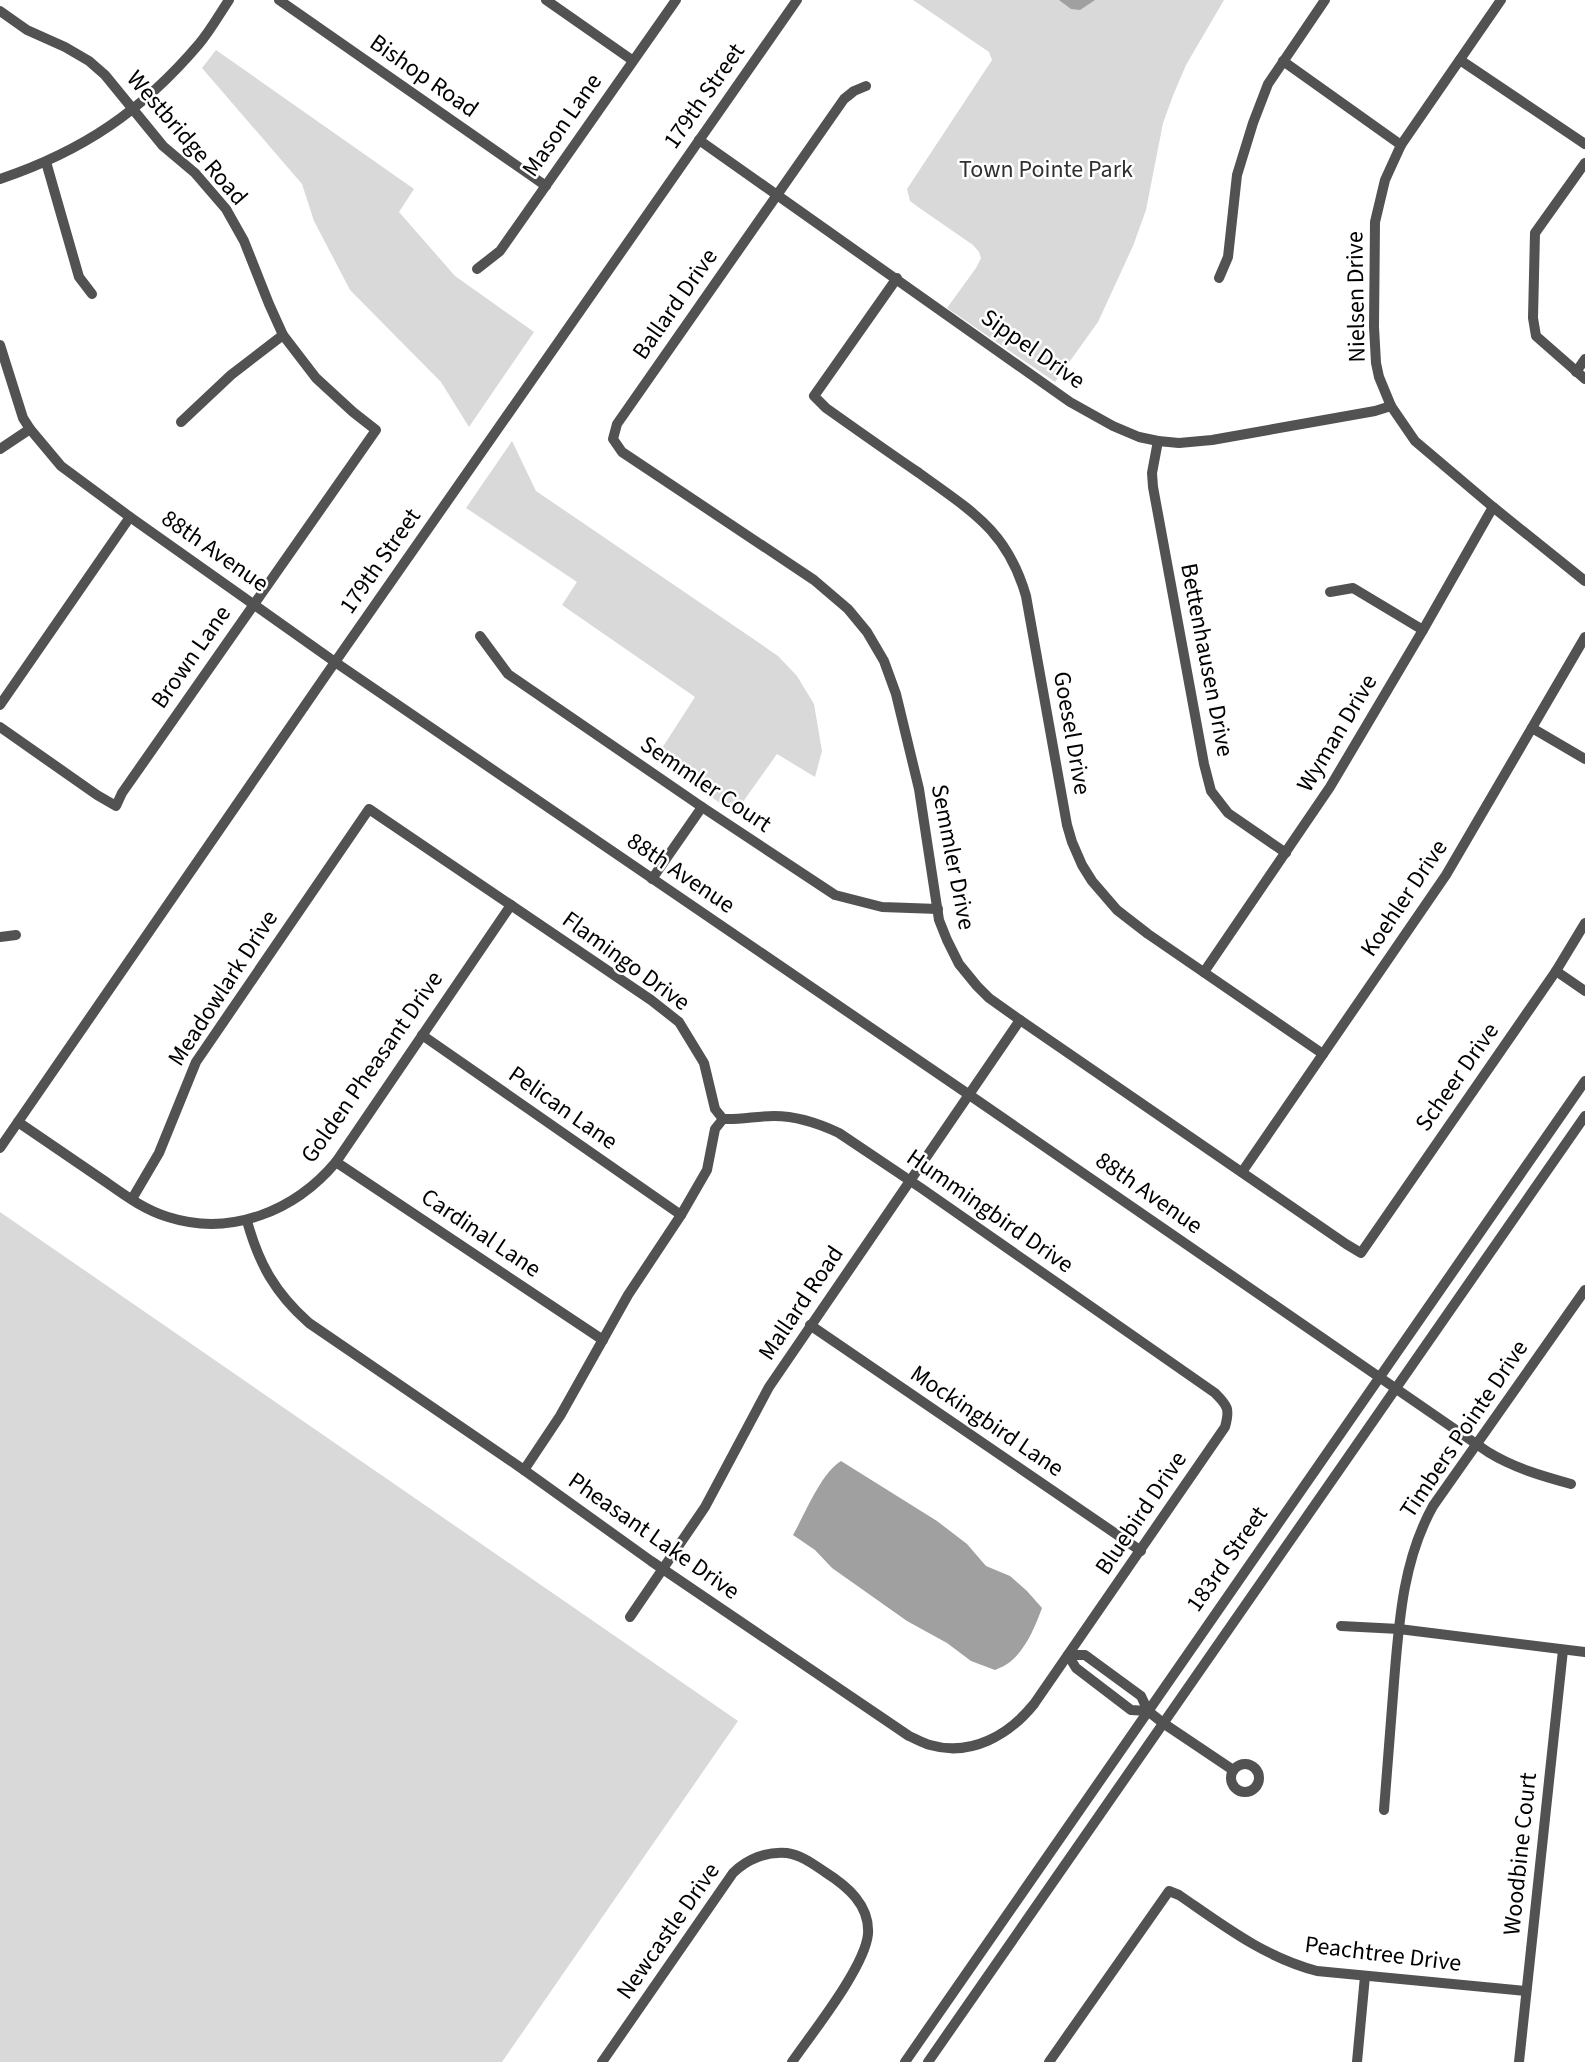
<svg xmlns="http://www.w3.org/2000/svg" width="1585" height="2062" font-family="'Source Sans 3',sans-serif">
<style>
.green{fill:#d9d9d9}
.water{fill:#a0a0a0}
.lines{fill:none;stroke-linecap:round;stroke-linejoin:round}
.minor{stroke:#525252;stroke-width:10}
.labels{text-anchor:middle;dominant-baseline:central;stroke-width:5;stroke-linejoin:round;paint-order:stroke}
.street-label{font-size:24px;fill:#000;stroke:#fff}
.park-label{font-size:24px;fill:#303030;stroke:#fff}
</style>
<rect width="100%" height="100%" fill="#fff"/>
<!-- green -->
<g class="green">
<path d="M 913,0 L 1224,0 L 1186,65 L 1174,93 L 1163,123 L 1146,210 L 1133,246 L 1098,322 L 1055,382 L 947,308 L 976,268 L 981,258 L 979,252 L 973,245 L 918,207 L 910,201 L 907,189 L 992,60 L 989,52 Z"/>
<path d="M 216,50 L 414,189 L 399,212 L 455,276 L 534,332 L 469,427 L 441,382 L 350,290 L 314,221 L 302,184 L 202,68 Z"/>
<path d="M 512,441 L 536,491 L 752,638 L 778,656 L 797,676 L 814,704 L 822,751 L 815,777 L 777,754 L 735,813 L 655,759 L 695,697 L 562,605 L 577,582 L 466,508 Z"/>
<path d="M 0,1212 L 738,1721 L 502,2062 L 0,2062 Z"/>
</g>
<!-- water -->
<g class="water">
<path d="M 1059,0 L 1095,0 L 1080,10 L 1071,9 Z"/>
<path d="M 841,1461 L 937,1521 L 967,1544 L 986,1566 L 1010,1576 L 1027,1591 L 1042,1608 C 1035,1627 1026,1649 1010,1662 C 1006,1665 1000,1668 995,1670 L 971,1661 L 947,1643 L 907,1621 L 832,1568 L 815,1550 L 793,1535 C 805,1514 821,1473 841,1461 Z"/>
</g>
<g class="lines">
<!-- minor -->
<g class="minor">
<path d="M 279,0 L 546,186"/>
<path d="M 546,0 L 632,60"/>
<path d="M 1501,0 L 1401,145 L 1385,180 L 1375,222 L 1374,327 L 1376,363 L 1379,377 L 1391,406 L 1415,441 L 1493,507 L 1585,581"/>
<path d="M 0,11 L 27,30 L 65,47 L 89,61 L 105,75 L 163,146 L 195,173 L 226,209 L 244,241 L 269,304 L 283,335 L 316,378 L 353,412 L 376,430 L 122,793 L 116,806 L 97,795 L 0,727"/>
<path d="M 1460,60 L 1585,144"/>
<path d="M 1283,61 L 1401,145"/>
<path d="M 866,86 L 854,91 L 844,99 L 617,424 L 613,439 L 622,452 L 814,580 L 848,609 L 867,632 L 884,661 L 896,694 L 919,789 L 939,920 L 947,940 L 959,964 L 977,986 L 989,998 L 1020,1020 L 1346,1244 L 1361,1253 L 1556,971 L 1585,923"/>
<path d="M 699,140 L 1070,402 L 1113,426 L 1139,437 L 1158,441 L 1179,443 L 1212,440 L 1375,411 L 1391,406"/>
<path d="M 46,162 L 79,277 L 92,294"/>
<path d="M 1585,163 L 1535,233 L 1533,318 L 1536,336 L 1585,379"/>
<path d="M 0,179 C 83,151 142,111 199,44 C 210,31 219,15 229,0"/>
<path d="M 477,269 L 500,251 L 676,0"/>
<path d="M 897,278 L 814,396 L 826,408 C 857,430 888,452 919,473 C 971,511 1007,530 1026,596 L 1067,825 L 1072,842 L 1082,865 L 1092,881 L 1117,910 L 1148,934 L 1323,1054"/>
<path d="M 1219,278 L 1228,257 L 1237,175 L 1253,123 L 1268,84 L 1325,0"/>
<path d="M 0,345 L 23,418 L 30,429 L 61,466 L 130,517 L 335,662 L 968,1094 L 1488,1452 C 1514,1468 1542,1476 1571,1484"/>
<path d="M 1576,372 L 1585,359"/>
<path d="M 181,422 L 231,375 L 283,335"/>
<path d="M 1158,441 L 1152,473 L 1153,487 L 1204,764 L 1211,791 L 1228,813 L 1286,853"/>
<path d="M 0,449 L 30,429"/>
<path d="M 1330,592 L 1353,588 L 1423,630"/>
<path d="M 480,636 L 508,674 L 702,807 L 835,895 L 882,907 L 938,909"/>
<path d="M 0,705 L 130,517"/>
<path d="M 1532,728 L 1585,759"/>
<path d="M 652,879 L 702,807"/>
<path d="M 0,937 L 16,935"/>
<path d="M 1556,971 L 1585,991"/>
<path d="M 1204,972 L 1330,787 L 1423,630 L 1493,507"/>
<path d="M 422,1035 L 681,1215"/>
<path d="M 18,1122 C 46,1141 74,1160 103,1180 C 123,1194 144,1210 168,1217 C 231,1237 295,1211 336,1162 L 511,905"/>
<path d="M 0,1148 L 326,675 L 797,0"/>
<path d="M 336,1162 L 603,1340"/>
<path d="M 1242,1172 L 1446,875 L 1585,637"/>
<path d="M 132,1199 L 159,1153 L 196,1062 L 369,809 L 651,1000 L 679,1022 L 704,1063 L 715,1109 L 723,1119 L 715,1129 L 707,1170 L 681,1215 L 628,1295 L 560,1416 L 524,1470"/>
<path d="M 247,1221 C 259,1264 275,1293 309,1323 L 524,1470 L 651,1561 L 909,1736 C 916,1739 923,1743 930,1745 C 971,1757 1009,1735 1034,1704 L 1225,1427 C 1230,1409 1228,1406 1215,1393 L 921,1188 L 839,1133 C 818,1123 797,1116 774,1116 C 757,1116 740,1120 723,1119"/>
<path d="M 810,1325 L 1141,1551"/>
<path d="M 630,1617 L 705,1507 L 769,1387 L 1020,1020"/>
<path d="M 1341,1626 L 1399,1629 L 1585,1652"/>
<path d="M 1148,1711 L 1131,1710 L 1076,1668 L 1068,1655 L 1085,1655 L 1141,1696 L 1148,1711 L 1163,1723 L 1233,1770"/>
<circle cx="1245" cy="1778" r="14"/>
<path d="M 1384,1810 C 1387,1767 1391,1725 1394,1682 C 1399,1621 1403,1560 1433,1506 L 1585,1290"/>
<path d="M 602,2062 L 733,1873 C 747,1859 767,1851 787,1853 C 801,1855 813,1864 825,1872 C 847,1886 870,1905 868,1934 C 865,1967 812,2033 792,2062"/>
<path d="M 905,2062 L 1585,1081"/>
<path d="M 928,2062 L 1585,1116"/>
<path d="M 1049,2062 L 1169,1891 L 1179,1895 C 1224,1926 1264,1957 1317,1971 L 1526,1991"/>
<path d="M 1357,2062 L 1365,1976"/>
<path d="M 1519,2062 L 1563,1650"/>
</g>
</g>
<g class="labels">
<!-- street labels -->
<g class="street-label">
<text transform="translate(424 76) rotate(35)">Bishop Road</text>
<text transform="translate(704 96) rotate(-55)">179th Street</text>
<text transform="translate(562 125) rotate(-55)">Mason Lane</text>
<text transform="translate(187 138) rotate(49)">Westbridge Road</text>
<text transform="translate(1356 297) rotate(-91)">Nielsen Drive</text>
<text transform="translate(675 304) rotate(-55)">Ballard Drive</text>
<text transform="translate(1033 349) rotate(35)">Sippel Drive</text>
<text transform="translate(215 551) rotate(35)">88th Avenue</text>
<text transform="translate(380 561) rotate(-55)">179th Street</text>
<text transform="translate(191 657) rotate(-55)">Brown Lane</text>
<text transform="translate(1207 660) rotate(79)">Bettenhausen Drive</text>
<text transform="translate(1072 733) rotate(80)">Goesel Drive</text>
<text transform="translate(1337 733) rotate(-59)">Wyman Drive</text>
<text transform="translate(706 784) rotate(34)">Semmler Court</text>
<text transform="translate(953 857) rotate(79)">Semmler Drive</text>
<text transform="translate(681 873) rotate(34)">88th Avenue</text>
<text transform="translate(1404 898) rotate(-56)">Koehler Drive</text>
<text transform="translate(626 961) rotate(36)">Flamingo Drive</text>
<text transform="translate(223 988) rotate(-57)">Meadowlark Drive</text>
<text transform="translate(372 1067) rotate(-55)">Golden Pheasant Drive</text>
<text transform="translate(1457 1077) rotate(-55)">Scheer Drive</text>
<text transform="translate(563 1108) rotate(35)">Pelican Lane</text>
<text transform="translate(1149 1193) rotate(35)">88th Avenue</text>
<text transform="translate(990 1211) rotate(35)">Hummingbird Drive</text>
<text transform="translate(481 1233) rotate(34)">Cardinal Lane</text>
<text transform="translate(801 1303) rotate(-56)">Mallard Road</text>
<text transform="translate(987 1421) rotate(34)">Mockingbird Lane</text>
<text transform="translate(1464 1429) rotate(-56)">Timbers Pointe Drive</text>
<text transform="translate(1141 1513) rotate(-56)">Bluebird Drive</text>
<text transform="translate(654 1536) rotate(35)">Pheasant Lake Drive</text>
<text transform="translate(1227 1559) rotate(-55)">183rd Street</text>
<text transform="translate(1520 1854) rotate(-84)">Woodbine Court</text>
<text transform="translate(668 1931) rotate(-55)">Newcastle Drive</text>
<text transform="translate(1383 1954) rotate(7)">Peachtree Drive</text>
</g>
<!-- park labels -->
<g class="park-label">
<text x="1046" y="169">Town Pointe Park</text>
</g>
</g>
</svg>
